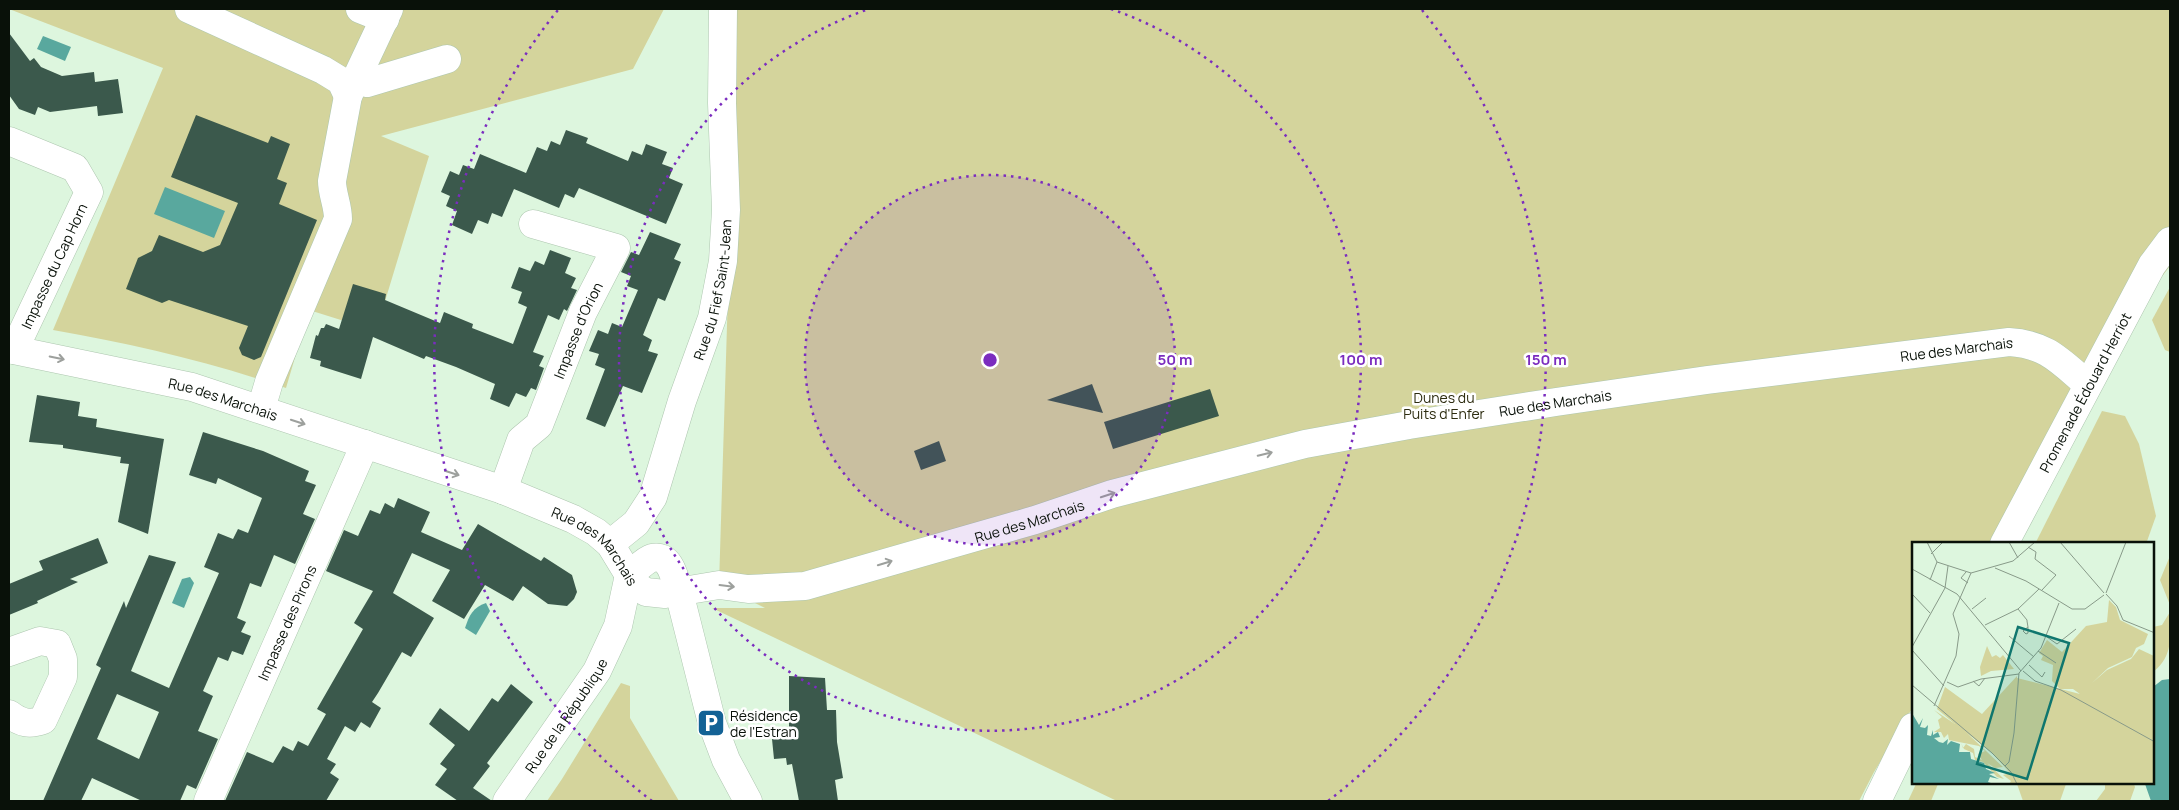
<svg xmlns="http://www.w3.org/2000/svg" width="2179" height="810" font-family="Manrope,sans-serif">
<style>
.green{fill:#d4d49c}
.water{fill:#59a89e}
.building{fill:#3b594c;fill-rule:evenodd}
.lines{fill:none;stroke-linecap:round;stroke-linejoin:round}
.minor-casing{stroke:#adc6af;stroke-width:29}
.minor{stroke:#fff;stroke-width:28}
.oneway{stroke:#9da09d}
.ring{fill:none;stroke:#7b2cbf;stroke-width:2.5;stroke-dasharray:2.5 5}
.labels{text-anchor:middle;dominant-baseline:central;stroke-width:5;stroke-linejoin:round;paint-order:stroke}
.street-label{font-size:14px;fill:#091109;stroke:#fff}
.park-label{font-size:14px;fill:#2d2c10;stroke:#fff}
.poi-label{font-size:14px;fill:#091109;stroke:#fff;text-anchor:start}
.inset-road{fill:none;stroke:#889a89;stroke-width:1}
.view{fill:#0f766e;fill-opacity:0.15;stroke:#0f766e;stroke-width:2.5}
.inset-edge{fill:none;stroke:#091109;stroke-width:2.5}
.centre{fill:#7b2cbf;stroke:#fff;stroke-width:2.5}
.ring-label{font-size:15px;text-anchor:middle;font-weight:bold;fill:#7b2cbf;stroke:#fff;stroke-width:5;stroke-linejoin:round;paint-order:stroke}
</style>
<rect width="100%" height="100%" fill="#ddf6de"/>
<!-- green -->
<g class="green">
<path d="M 9,9 L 664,9 L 633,69 L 381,136 L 429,156 L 376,331 L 309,310 L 286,388 C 210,362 133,344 53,330 L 163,68 Z"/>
<path d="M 727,9 L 2170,9 L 2170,266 L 2106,350 L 2004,544 L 1913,544 L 1913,707 L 1874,772 L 1859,801 L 1117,801 L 712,608 L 765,608 L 719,585 L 733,131 Z"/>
<path d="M 2170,287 L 2170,352 L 2165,350 L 2152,320 Z"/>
<path d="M 2102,411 L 2125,416 L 2139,444 L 2156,516 L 2146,544 L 2035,544 Z"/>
<path d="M 2170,556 L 2170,605 L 2160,580 Z"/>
<path d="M 2170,612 C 2170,636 2174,656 2153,672 L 2153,627 L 2162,625 Z"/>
<path d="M 621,683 L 630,686 L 630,718 L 679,801 L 547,801 L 562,779 Z"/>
<path d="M 1916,784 L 1938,784 L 1931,801 L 1908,801 Z"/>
<path d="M 2017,784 L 2066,784 L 2060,801 L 2023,801 Z"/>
<path d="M 2105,784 L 2134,784 L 2135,787 L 2130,801 L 2096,801 L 2105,789 Z"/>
</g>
<!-- water -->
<g class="water">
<path d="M 43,36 L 71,47 L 65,61 L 37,49 Z"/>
<path d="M 165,187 L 225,211 L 214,238 L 154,214 Z"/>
<path d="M 190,577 L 194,583 L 184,608 L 172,603 L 182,579 Z"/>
<path d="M 486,603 L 490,611 L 476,635 L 465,628 C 469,616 473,607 486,603 Z"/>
<path d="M 2170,679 L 2170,801 L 2151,801 L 2145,784 L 2153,784 L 2153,687 L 2162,680 Z"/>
</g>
<!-- building -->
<g class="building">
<path d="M 9,33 L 30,61 L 34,58 L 41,67 L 62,76 L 94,72 L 95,82 L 118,79 L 123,113 L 98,116 L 97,106 L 50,112 L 38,107 L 35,115 L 19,109 L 9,95 Z"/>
<path d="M 196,115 L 268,143 L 271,136 L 290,144 L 277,179 L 287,183 L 279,204 L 317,220 L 261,357 L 254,360 L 242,355 L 239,348 L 248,326 L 169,300 L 162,303 L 126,289 L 138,258 L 152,251 L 159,235 L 203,252 L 220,245 L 238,203 L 171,177 Z"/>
<path d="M 566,130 L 588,138 L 586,143 L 628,161 L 632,151 L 642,155 L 646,144 L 667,152 L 662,164 L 673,168 L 669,178 L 683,184 L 666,224 L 579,188 L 574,198 L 565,194 L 559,208 L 514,189 L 502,217 L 492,213 L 488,224 L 478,220 L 472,234 L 452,225 L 457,211 L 446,206 L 450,196 L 441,192 L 450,171 L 459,175 L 463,165 L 474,169 L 480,154 L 526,173 L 537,147 L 547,151 L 551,141 L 560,145 Z"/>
<path d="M 650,232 L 681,244 L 674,259 L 681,262 L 665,301 L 658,298 L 643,335 L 652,340 L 648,351 L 658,354 L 642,393 L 623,386 L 605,427 L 586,419 L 605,369 L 595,365 L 599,354 L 589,351 L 598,330 L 608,334 L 612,323 L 622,327 L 638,290 L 627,286 L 631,276 L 621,272 L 631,252 L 639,255 Z"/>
<path d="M 550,250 L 571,258 L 565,273 L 576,278 L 571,288 L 577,290 L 567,311 L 564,309 L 559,320 L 548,315 L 533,352 L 544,356 L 539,366 L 544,368 L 536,390 L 531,388 L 526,397 L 516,393 L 509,407 L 490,399 L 495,384 L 456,367 L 426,356 L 424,359 L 373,337 L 361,379 L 320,366 L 321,361 L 310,358 L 316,335 L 318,336 L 321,328 L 324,328 L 326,324 L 339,329 L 353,284 L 386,294 L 385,300 L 440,323 L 444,312 L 473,324 L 472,328 L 513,344 L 527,307 L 518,303 L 522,292 L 511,288 L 519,267 L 530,271 L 535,261 L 544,265 Z"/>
<path d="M 1092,384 L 1103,413 L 1047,400 Z"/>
<path d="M 1210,389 L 1219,416 L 1113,449 L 1104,422 Z"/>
<path d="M 37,395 L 80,402 L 78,416 L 97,419 L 96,427 L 164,439 L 148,534 L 118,522 L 129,464 L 120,463 L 121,457 L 63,448 L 63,445 L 29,442 Z"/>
<path d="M 203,432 L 263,451 L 309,471 L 305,481 L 316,485 L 303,514 L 315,519 L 295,564 L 274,555 L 261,587 L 250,583 L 237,618 L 246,622 L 241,632 L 251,636 L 243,655 L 232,651 L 228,661 L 218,657 L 203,691 L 213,696 L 198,731 L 218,739 L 196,789 L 187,785 L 180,801 L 142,801 L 92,778 L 81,801 L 43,801 L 101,668 L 96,665 L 124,601 L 126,608 L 149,555 L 176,562 L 131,671 L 169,688 L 219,573 L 204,567 L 218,533 L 233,539 L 238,529 L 248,533 L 262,498 L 218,478 L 216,484 L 189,475 ZM 117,694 L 159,712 L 139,759 L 97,739 Z"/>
<path d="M 939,441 L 946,461 L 921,470 L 914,451 Z"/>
<path d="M 398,498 L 430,512 L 421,532 L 462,550 L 478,524 L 541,561 L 544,557 L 572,575 L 577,592 L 574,599 L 567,606 L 548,604 L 523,586 L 513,601 L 485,585 L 464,619 L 432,601 L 450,570 L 412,553 L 393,593 L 434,618 L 411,657 L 402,652 L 378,693 L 372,702 L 381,708 L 370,728 L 361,722 L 355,732 L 345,726 L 327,759 L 336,764 L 330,773 L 339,779 L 326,801 L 225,801 L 247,752 L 273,763 L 283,746 L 293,751 L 298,741 L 308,746 L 326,714 L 317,709 L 363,629 L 354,623 L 373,591 L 326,571 L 344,530 L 358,536 L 370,510 L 380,514 L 385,503 L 394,508 Z"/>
<path d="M 98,538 L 108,563 L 70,579 L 78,582 L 37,601 L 38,603 L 9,615 L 9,584 L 43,570 L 39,561 Z"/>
<path d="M 789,676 L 825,678 L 827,710 L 836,710 L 837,742 L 843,778 L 835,780 L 838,801 L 799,801 L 792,764 L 787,765 L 786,758 L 774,759 L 772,739 L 783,738 L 783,730 L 789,730 Z"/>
<path d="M 511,684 L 533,702 L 487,763 L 490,766 L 473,788 L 492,801 L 458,801 L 435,785 L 447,769 L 440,764 L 455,745 L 429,724 L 440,708 L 469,731 L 492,698 L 498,702 Z"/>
</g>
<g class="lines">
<!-- minor casing -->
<g class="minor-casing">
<g id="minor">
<path d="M 189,9 L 323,70 L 341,81 L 348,96"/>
<path d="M 360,9 L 385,19"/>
<path d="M 356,80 L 367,83 L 447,59"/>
<path d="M 9,141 L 75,168 L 89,192 L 14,350"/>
<path id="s1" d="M 9,349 L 192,387 L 503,490 L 573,519 L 596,532 L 610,544 L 635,585 L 646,592 L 665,594 L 719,585 L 748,589 L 805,586 L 1035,520 L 1112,494 L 1305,444 L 1409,425 L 1556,402 L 1707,380 L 2009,342 C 2046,344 2060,361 2087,384"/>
<path d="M 261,409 L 269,382 L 338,219 C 338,205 332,194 332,181 L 348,96 L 389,9"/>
<path id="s2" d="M 503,490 L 521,440 L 539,425 L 583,312 L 616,248 L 533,224"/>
<path id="s3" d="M 610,544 L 636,523 L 653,497 L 682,401 L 712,318 L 723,261 L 726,210 L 722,103 L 723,9"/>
<path id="s4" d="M 2004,544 L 2152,265 L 2170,241"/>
<path d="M 629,575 C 636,570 645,560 652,558 C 671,553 675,580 679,592 L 712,723 L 726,760 L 748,801"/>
<path d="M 9,652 L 40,641 L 57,644 L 63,659 L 63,677 L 43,720 C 29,725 21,723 9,714"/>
<path id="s5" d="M 208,801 L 365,444"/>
<path id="s6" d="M 507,801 L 597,671 L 618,626 L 629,575"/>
<path d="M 1877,801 L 1913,727"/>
</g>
</g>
<!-- minor -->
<use href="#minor" class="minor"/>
</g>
<!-- one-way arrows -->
<defs><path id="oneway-shaft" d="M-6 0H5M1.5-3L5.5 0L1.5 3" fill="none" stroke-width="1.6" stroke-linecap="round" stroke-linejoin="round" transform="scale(1.25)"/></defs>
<g class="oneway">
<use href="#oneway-shaft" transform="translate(57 358) rotate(12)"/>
<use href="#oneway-shaft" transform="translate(298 422) rotate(18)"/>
<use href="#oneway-shaft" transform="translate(1265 454) rotate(-14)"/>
<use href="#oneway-shaft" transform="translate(452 473) rotate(18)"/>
<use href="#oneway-shaft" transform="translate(1108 495) rotate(-18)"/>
<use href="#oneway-shaft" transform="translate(885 563) rotate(-17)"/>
<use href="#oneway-shaft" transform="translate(727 586) rotate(7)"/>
</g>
<!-- distance rings -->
<circle cx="990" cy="360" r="185" fill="#7b2cbf" fill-opacity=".12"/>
<g class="ring">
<circle cx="990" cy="360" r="185"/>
<path d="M1111 9A371 371 0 1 1 869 9"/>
<path d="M652 801A556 556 0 0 1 558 10M1422 10A556 556 0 0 1 1328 801"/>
</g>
<!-- icons -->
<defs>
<g id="parking-square" transform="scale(1.4375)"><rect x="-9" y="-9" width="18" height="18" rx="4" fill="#136295" stroke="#fff"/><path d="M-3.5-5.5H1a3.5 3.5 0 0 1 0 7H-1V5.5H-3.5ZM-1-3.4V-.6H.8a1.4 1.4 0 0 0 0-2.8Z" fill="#fff"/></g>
</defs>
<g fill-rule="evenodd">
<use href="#parking-square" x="711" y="723"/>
</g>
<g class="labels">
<!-- street labels -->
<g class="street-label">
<text transform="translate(54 266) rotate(-65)">Impasse du Cap Horn</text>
<text stroke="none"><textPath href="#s3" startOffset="281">Rue du Fief Saint-Jean</textPath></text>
<text stroke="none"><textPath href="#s2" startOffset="179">Impasse d'Orion</textPath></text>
<text stroke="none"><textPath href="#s1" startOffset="2035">Rue des Marchais</textPath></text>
<text stroke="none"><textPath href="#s4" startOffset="172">Promenade Édouard Herriot</textPath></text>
<text stroke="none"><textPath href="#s1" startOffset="220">Rue des Marchais</textPath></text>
<text stroke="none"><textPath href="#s1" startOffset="1630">Rue des Marchais</textPath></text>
<text stroke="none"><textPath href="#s1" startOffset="1090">Rue des Marchais</textPath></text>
<text stroke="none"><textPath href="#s1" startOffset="625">Rue des Marchais</textPath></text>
<text stroke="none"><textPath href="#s5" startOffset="195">Impasse des Pirons</textPath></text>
<text stroke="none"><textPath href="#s6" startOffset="104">Rue de la République</textPath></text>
</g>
<!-- park labels -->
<g class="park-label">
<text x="1444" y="397">Dunes du<tspan x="1444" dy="16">Puits d'Enfer</tspan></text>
</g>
<!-- poi labels -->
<g class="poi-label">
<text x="730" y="715">Résidence<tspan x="730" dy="16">de l'Estran</tspan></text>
</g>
</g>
<!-- overview -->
<g transform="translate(1912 542)">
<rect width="242" height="242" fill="#ddf6de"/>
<path d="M 197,58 L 204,65 L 208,78 L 236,92 L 232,102 L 224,106 L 220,115 L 196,126 L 180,141 L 195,128 L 219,117 L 227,107 L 242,114 L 242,242 L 97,242 L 99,239 L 91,233 L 98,231 L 80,211 L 55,191 L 91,225 L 83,226 L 75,221 L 92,237 L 85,235 L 71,220 L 63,218 L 61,211 L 52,207 L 49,201 L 51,206 L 54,202 L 62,207 L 63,215 L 70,218 L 66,212 L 73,209 L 67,204 L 37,198 L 36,192 L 32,196 L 29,190 L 22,190 L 28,186 L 26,178 L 30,175 L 22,168 L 43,182 L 25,167 L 33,145 L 70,172 L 105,134 L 105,136 L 168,152 L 161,147 L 148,147 L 140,139 L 141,123 L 129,118 L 131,114 L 127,111 L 135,98 L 150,110 L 174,84 L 195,80 ZM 75,104 L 80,115 L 84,113 L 88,116 L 91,113 L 102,127 L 79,129 L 69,134 L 68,125 Z" fill="#d4d49c"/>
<path d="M 0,171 L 7,183 L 11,176 L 8,185 L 13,186 L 16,183 L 15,193 L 19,194 L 21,188 L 21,193 L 26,190 L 28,195 L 22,196 L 27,200 L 31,201 L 36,197 L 35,203 L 39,199 L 48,202 L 47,210 L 58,210 L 59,217 L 72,221 L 74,227 L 83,231 L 77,232 L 87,237 L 78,235 L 76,240 L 82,242 L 0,242 Z" fill="#59a89e"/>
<path class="inset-road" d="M 15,0 L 25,20 L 59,31 L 101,19 L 123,0M 97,0 L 106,16M 148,0 L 192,51M 116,5 L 124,10 L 123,17 L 144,33 L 130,48M 19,12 L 31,0M 83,26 L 114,39 L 160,67 L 173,67 L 192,53M 0,27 L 45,52 L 109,129M 54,30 L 49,36 L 56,41M 18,38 L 25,20M 194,51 L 214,0M 0,52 L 18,71M 194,52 L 205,64 L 211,78 L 243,91M 60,67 L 74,56M 106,67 L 115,78 L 115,79 L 116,85 L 116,91 L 114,92 L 111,89 L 116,85M 73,83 L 106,67 L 127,47M 97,94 L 122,115M 135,95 L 145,102 L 164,87M 0,105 L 33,46 L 36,24M 0,108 L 32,144M 126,109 L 144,121M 117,123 L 130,135 L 133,130M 111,129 L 123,139 L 149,148 L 243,200M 61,139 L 67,144 L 73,136M 35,140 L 46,145 L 69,137 L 107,132M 0,143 L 80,211 L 99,230 L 105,242M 22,164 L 44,114 L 47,92 L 41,72 L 59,31M 93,224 L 97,220 L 102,191 L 107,131 L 129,106 L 147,61"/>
<path class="view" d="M 106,85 L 157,101 L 115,237 L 65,222 Z"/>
<rect width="242" height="242" class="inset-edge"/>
</g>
<circle cx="990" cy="360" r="8" class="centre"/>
<g class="ring-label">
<text x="1175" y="365">50 m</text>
<text x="1361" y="365">100 m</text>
<text x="1546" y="365">150 m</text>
</g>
<!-- border -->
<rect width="2179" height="810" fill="none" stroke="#091109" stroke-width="20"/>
</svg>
